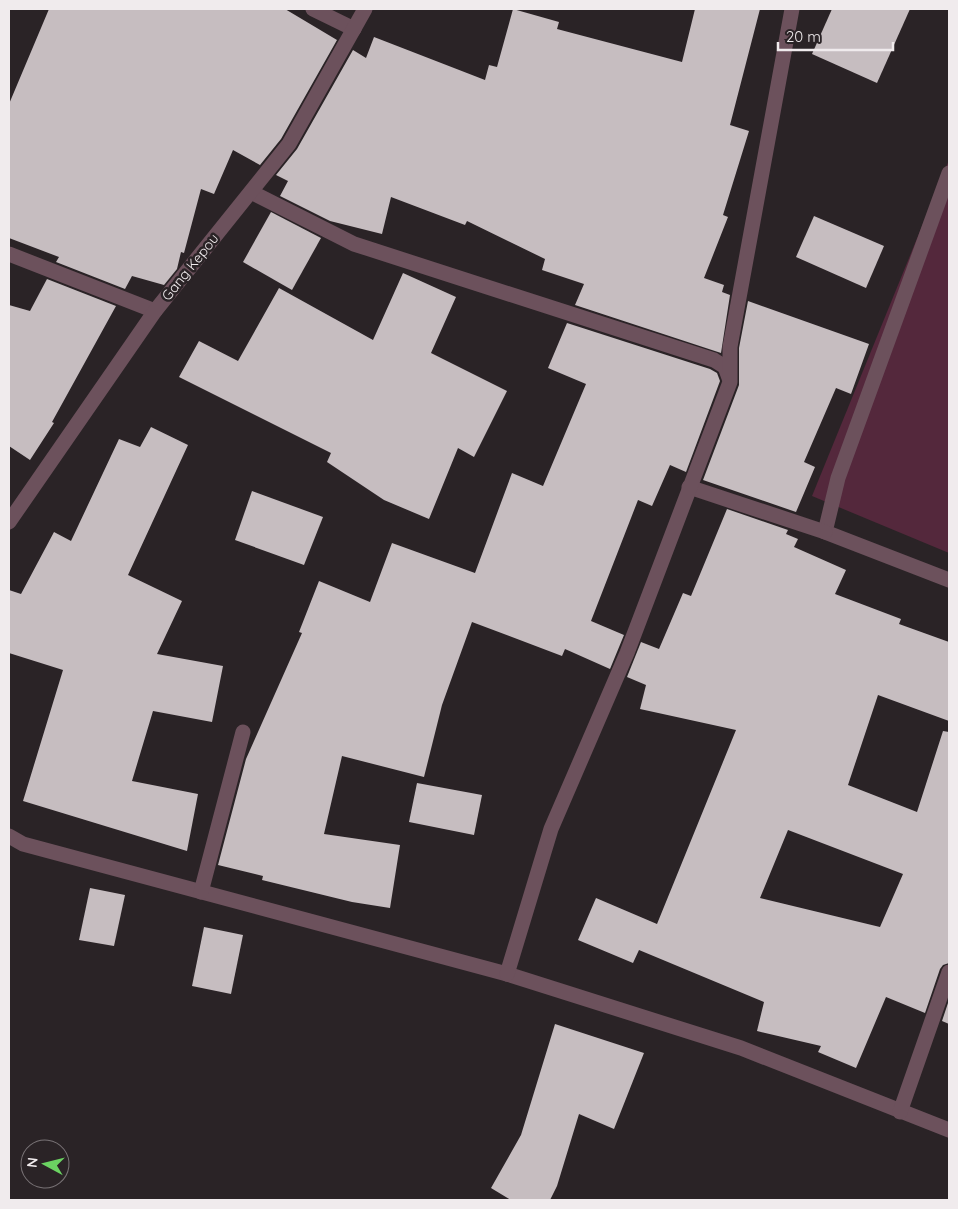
<svg xmlns="http://www.w3.org/2000/svg" width="958" height="1209" font-family="Quicksand,sans-serif">
<style>
.green{fill:#54283c}
.building{fill:#c6bdc0;fill-rule:evenodd}
.lines{fill:none;stroke-linecap:round;stroke-linejoin:round}
.minor{stroke:#6c515c;stroke-width:15}
.labels{text-anchor:middle;dominant-baseline:central;stroke-width:5;stroke-linejoin:round;paint-order:stroke}
.street-label{font-size:14px;fill:#f0ebed;stroke:#2a2326}
</style>
<rect width="100%" height="100%" fill="#2a2326"/>
<!-- green -->
<path class="green" d="M 949,160 L 949,553 L 812,496 Z"/>
<!-- building -->
<g class="building">
<path d="M 49,9 L 285,9 L 337,40 L 281,139 L 260,165 L 233,150 L 214,194 L 201,189 L 184,253 L 181,252 L 177,269 L 164,285 L 132,276 L 125,289 L 56,262 L 59,257 L 9,238 L 9,104 Z"/>
<path d="M 513,9 L 559,22 L 557,29 L 682,62 L 695,9 L 760,9 L 730,125 L 749,131 L 723,215 L 728,217 L 704,278 L 724,285 L 722,292 L 730,295 L 721,353 L 575,305 L 584,284 L 542,270 L 545,259 L 467,221 L 465,225 L 391,197 L 382,234 L 330,221 L 280,196 L 288,181 L 276,175 L 297,149 L 353,50 L 366,58 L 374,37 L 485,80 L 489,65 L 497,67 Z"/>
<path d="M 832,9 L 910,9 L 877,83 L 812,54 Z"/>
<path d="M 271,212 L 321,238 L 292,290 L 243,262 Z"/>
<path d="M 814,216 L 884,246 L 866,288 L 796,257 Z"/>
<path d="M 403,273 L 456,297 L 431,353 L 507,391 L 474,457 L 458,448 L 429,519 L 384,500 L 327,462 L 331,453 L 179,377 L 199,341 L 238,361 L 279,288 L 373,340 Z"/>
<path d="M 47,279 L 116,306 L 52,422 L 54,423 L 30,460 L 9,446 L 9,305 L 30,311 Z"/>
<path d="M 748,301 L 869,344 L 851,394 L 836,388 L 804,462 L 815,467 L 796,512 L 703,480 L 739,385 L 739,348 Z"/>
<path d="M 567,323 L 710,369 L 717,373 L 720,381 L 686,472 L 670,465 L 652,506 L 638,500 L 591,621 L 624,635 L 610,669 L 565,649 L 562,656 L 472,622 L 442,705 L 424,777 L 342,756 L 324,834 L 400,845 L 390,908 L 352,902 L 262,880 L 263,876 L 218,865 L 246,759 L 302,633 L 299,632 L 319,581 L 370,602 L 392,543 L 475,573 L 512,473 L 543,486 L 586,384 L 548,368 Z"/>
<path d="M 151,427 L 188,445 L 128,575 L 182,601 L 157,654 L 223,666 L 212,722 L 153,711 L 132,781 L 198,794 L 187,851 L 23,801 L 63,670 L 9,653 L 9,590 L 21,594 L 54,532 L 71,541 L 119,439 L 140,447 Z"/>
<path d="M 252,491 L 323,517 L 304,565 L 235,540 Z"/>
<path d="M 727,509 L 788,530 L 786,534 L 798,539 L 794,547 L 846,570 L 835,594 L 901,619 L 899,624 L 949,642 L 949,721 L 878,695 L 848,785 L 917,812 L 943,731 L 949,732 L 949,963 L 943,965 L 940,969 L 925,1013 L 886,997 L 856,1068 L 818,1052 L 821,1046 L 757,1031 L 764,1002 L 639,950 L 633,963 L 578,940 L 596,898 L 657,924 L 736,730 L 640,709 L 646,685 L 627,677 L 641,642 L 659,649 L 683,593 L 691,596 ZM 788,830 L 903,874 L 880,927 L 760,898 Z"/>
<path d="M 417,783 L 482,795 L 474,835 L 409,822 Z"/>
<path d="M 90,888 L 125,895 L 114,946 L 79,940 Z"/>
<path d="M 204,927 L 243,935 L 231,994 L 192,986 Z"/>
<path d="M 949,1000 L 949,1024 L 942,1021 Z"/>
<path d="M 555,1024 L 644,1053 L 614,1129 L 579,1114 L 557,1186 L 550,1200 L 511,1200 L 491,1188 L 521,1135 Z"/>
</g>
<g class="lines">
<!-- minor -->
<g class="minor">
<path d="M 313,9 L 354,29"/>
<path d="M 949,173 L 838,478 L 825,532 L 949,580"/>
<path d="M 251,192 L 354,244 L 714,360 L 725,367 L 729,378"/>
<path d="M 9,254 L 155,311"/>
<path d="M 689,487 L 825,532"/>
<path d="M 9,522 L 155,311 L 289,144 L 365,9"/>
<path d="M 9,836 L 23,844 L 507,974 L 741,1048 L 949,1130"/>
<path d="M 201,892 L 243,732"/>
<path d="M 507,974 L 551,829 L 627,653 L 730,382 L 730,347 L 792,9"/>
<path d="M 900,1112 L 949,972"/>
</g>
</g>
<g class="labels">
<!-- street labels -->
<g class="street-label">
<text transform="translate(190 267) rotate(-51)">Gang Kepou</text>
</g>
</g>
<!-- border -->
<rect width="958" height="1209" fill="none" stroke="#f0ebed" stroke-width="20"/>
<!-- north arrow -->
<g transform="translate(45 1164) rotate(277)"><circle r="24" fill="#2a2326" stroke="#797376"/>
<path d="M0-4L9 19L0 12L-9 19Z" fill="#6bd362"/>
<text y="-8" font-size="14" font-weight="bold" text-anchor="middle" fill="#f0ebed">N</text>
</g>
<!-- scale -->
<path d="M778 42v8h115v-8" fill="none" stroke="#f0ebed" stroke-width="2.5"/>
<text x="786" y="42" font-size="15" fill="#f0ebed" stroke="#2a2326" stroke-width="4" paint-order="stroke">20 m</text>
</svg>
